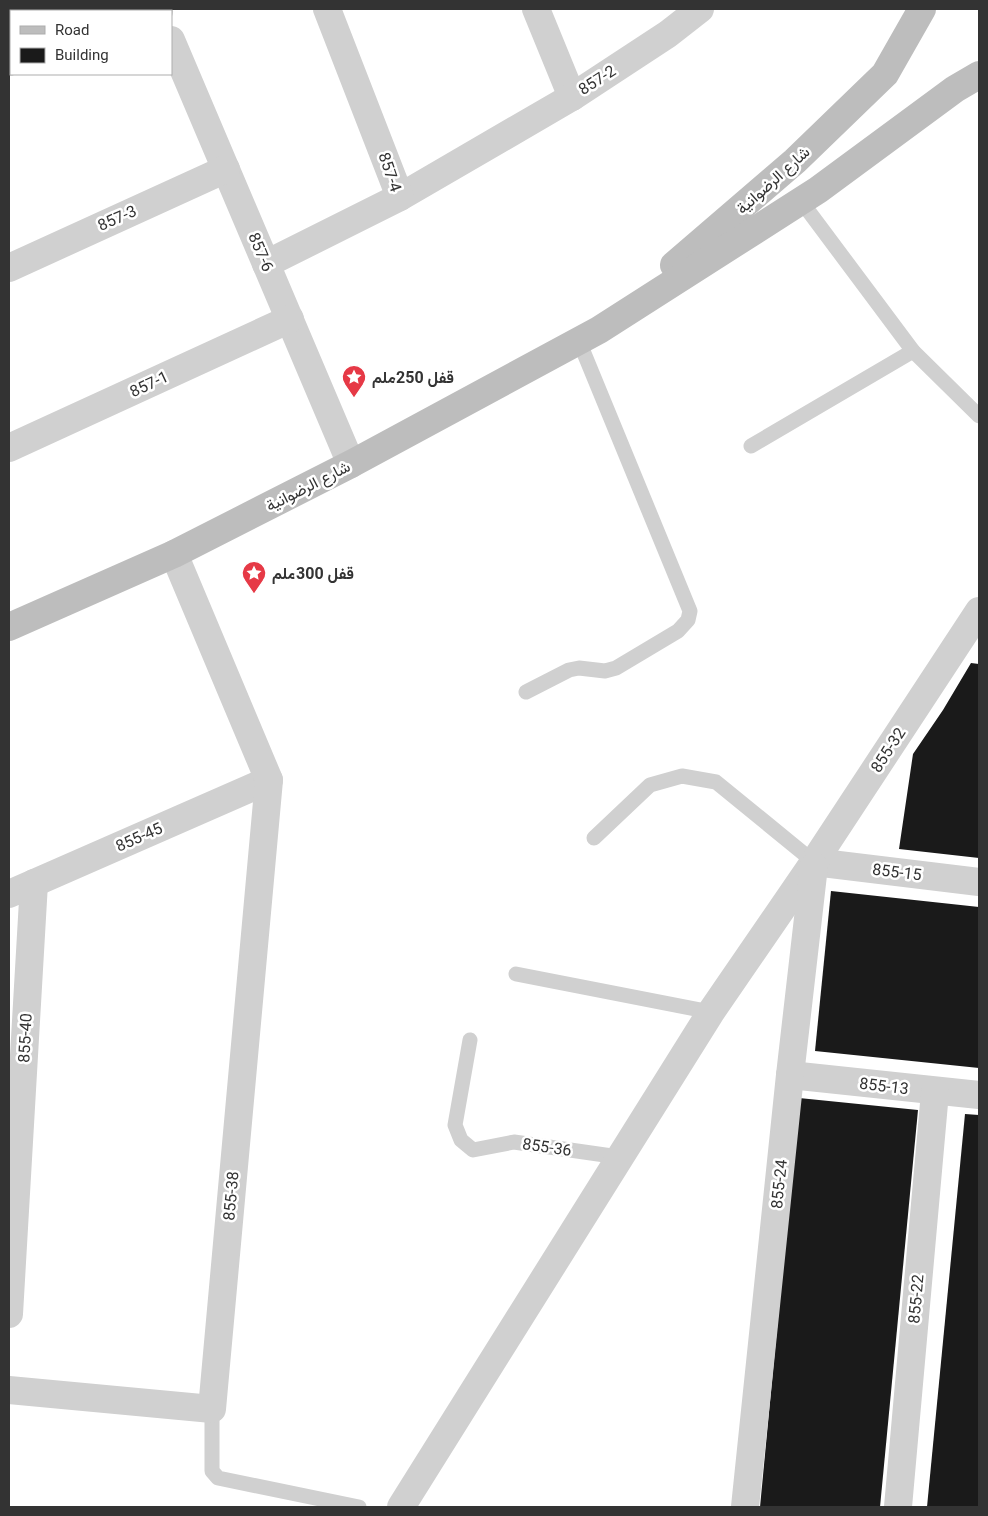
<svg xmlns="http://www.w3.org/2000/svg" width="988" height="1516" font-family="Roboto,Vazirmatn,sans-serif">
<style>
.building{fill:#1a1a1a}
.lines{fill:none;stroke-linecap:round;stroke-linejoin:round}
.lane{stroke:#d0d0d0;stroke-width:15}
.street{stroke:#d0d0d0;stroke-width:28}
.secondary{stroke:#bdbdbd;stroke-width:28}
.labels{text-anchor:middle;dominant-baseline:central;stroke-width:5;stroke-linejoin:round;paint-order:stroke}
.street-label{font-size:16px;fill:#333;stroke:#fff}
.poi-label{font-size:16px;font-weight:bold;fill:#333;stroke:#fff;text-anchor:start}
</style>
<rect width="100%" height="100%" fill="#fff"/>
<!-- building -->
<g class="building">
<path d="M 971,663 L 979,664 L 979,858 L 899,849 L 913,754 L 943,710 Z"/>
<path d="M 831,891 L 979,907 L 979,1068 L 815,1051 Z"/>
<path d="M 799,1098 L 918,1110 L 880,1507 L 760,1507 Z"/>
<path d="M 965,1114 L 979,1115 L 979,1507 L 927,1507 Z"/>
</g>
<g class="lines">
<!-- lane -->
<g class="lane">
<path d="M 801,201 L 913,351 L 979,416"/>
<path d="M 751,446 L 913,351"/>
<path d="M 526,692 L 569,670 L 579,668 L 605,671 L 616,668 L 678,631 L 688,620 L 690,611 L 579,341"/>
<path d="M 594,838 L 650,785 L 682,776 L 716,782 L 814,862"/>
<path d="M 516,974 L 711,1012"/>
<path d="M 470,1040 L 455,1125 L 461,1140 L 473,1150 L 514,1142 L 619,1157"/>
<path d="M 212,1409 L 212,1471 L 218,1478 L 359,1507"/>
</g>
<!-- street -->
<g class="street">
<path d="M 158,9 L 159,11"/>
<path d="M 536,9 L 572,97 L 668,34 L 700,9"/>
<path d="M 120,11 L 126,9"/>
<path d="M 171,40 L 351,464"/>
<path d="M 9,62 L 11,61"/>
<path d="M 400,197 L 572,97"/>
<path d="M 266,264 L 400,197 L 327,9"/>
<path d="M 9,268 L 226,169"/>
<path d="M 9,448 L 290,319"/>
<path d="M 814,862 L 979,882"/>
<path d="M 9,894 L 269,780"/>
<path d="M 790,1075 L 979,1095"/>
<path d="M 9,1314 L 34,883"/>
<path d="M 9,1390 L 212,1409 L 269,780 L 174,554"/>
<path d="M 401,1507 L 711,1012 L 814,862 L 979,611"/>
<path d="M 745,1507 L 790,1075 L 814,866"/>
<path d="M 898,1507 L 935,1092"/>
</g>
<!-- secondary -->
<g class="secondary">
<path d="M 674,265 L 795,161 L 885,74 L 922,9"/>
<path d="M 9,627 L 174,554 L 351,464 L 599,330 L 818,190 L 955,89 L 979,75"/>
</g>
</g>
<!-- icons -->
<defs>
<g id="sight-pin" transform="scale(1.25)"><path d="M0 17L-7.5 6A9.5 9.5 0 1 1 7.5 6Z" fill="#e63946" stroke="#fff"/><path d="M0-6L1.8-2.2L6-1.7L2.9 1.2L3.7 5.4L0 3.3L-3.7 5.4L-2.9 1.2L-6-1.7L-1.8-2.2Z" fill="#fff"/></g>
</defs>
<g fill-rule="evenodd">
<use href="#sight-pin" x="354" y="377"/>
<use href="#sight-pin" x="254" y="573"/>
</g>
<g class="labels">
<!-- street labels -->
<g class="street-label">
<text transform="translate(597 80) rotate(-33)">857-2</text>
<text transform="translate(390 172) rotate(71)">857-4</text>
<text transform="translate(773 180) rotate(-42)">شارع الرضوانية</text>
<text transform="translate(117 218) rotate(-24)">857-3</text>
<text transform="translate(261 252) rotate(67)">857-6</text>
<text transform="translate(149 384) rotate(-25)">857-1</text>
<text transform="translate(308 486) rotate(-27)">شارع الرضوانية</text>
<text transform="translate(888 750) rotate(-57)">855-32</text>
<text transform="translate(139 837) rotate(-24)">855-45</text>
<text transform="translate(897 872) rotate(7)">855-15</text>
<text transform="translate(25 1038) rotate(-87)">855-40</text>
<text transform="translate(884 1086) rotate(7)">855-13</text>
<text transform="translate(547 1147) rotate(8)">855-36</text>
<text transform="translate(779 1184) rotate(-84)">855-24</text>
<text transform="translate(231 1196) rotate(-85)">855-38</text>
<text transform="translate(916 1299) rotate(-85)">855-22</text>
</g>
<!-- poi labels -->
<g class="poi-label">
<text x="372" y="377">قفل 250ملم</text>
<text x="272" y="573">قفل 300ملم</text>
</g>
</g>
<!-- border -->
<rect width="988" height="1516" fill="none" stroke="#333333" stroke-width="20"/>
<!-- legend -->
<rect x="10" y="10" width="162" height="65" fill="#ffffff" stroke="#adadad"/>
<rect x="20" y="26" width="25" height="8" fill="#bdbdbd" stroke="#adadad"/>
<text x="55" y="35" font-size="15" fill="#333333">Road</text>
<rect x="20" y="48" width="25" height="15" fill="#1a1a1a" stroke="#adadad"/>
<text x="55" y="60" font-size="15" fill="#333333">Building</text>
</svg>
